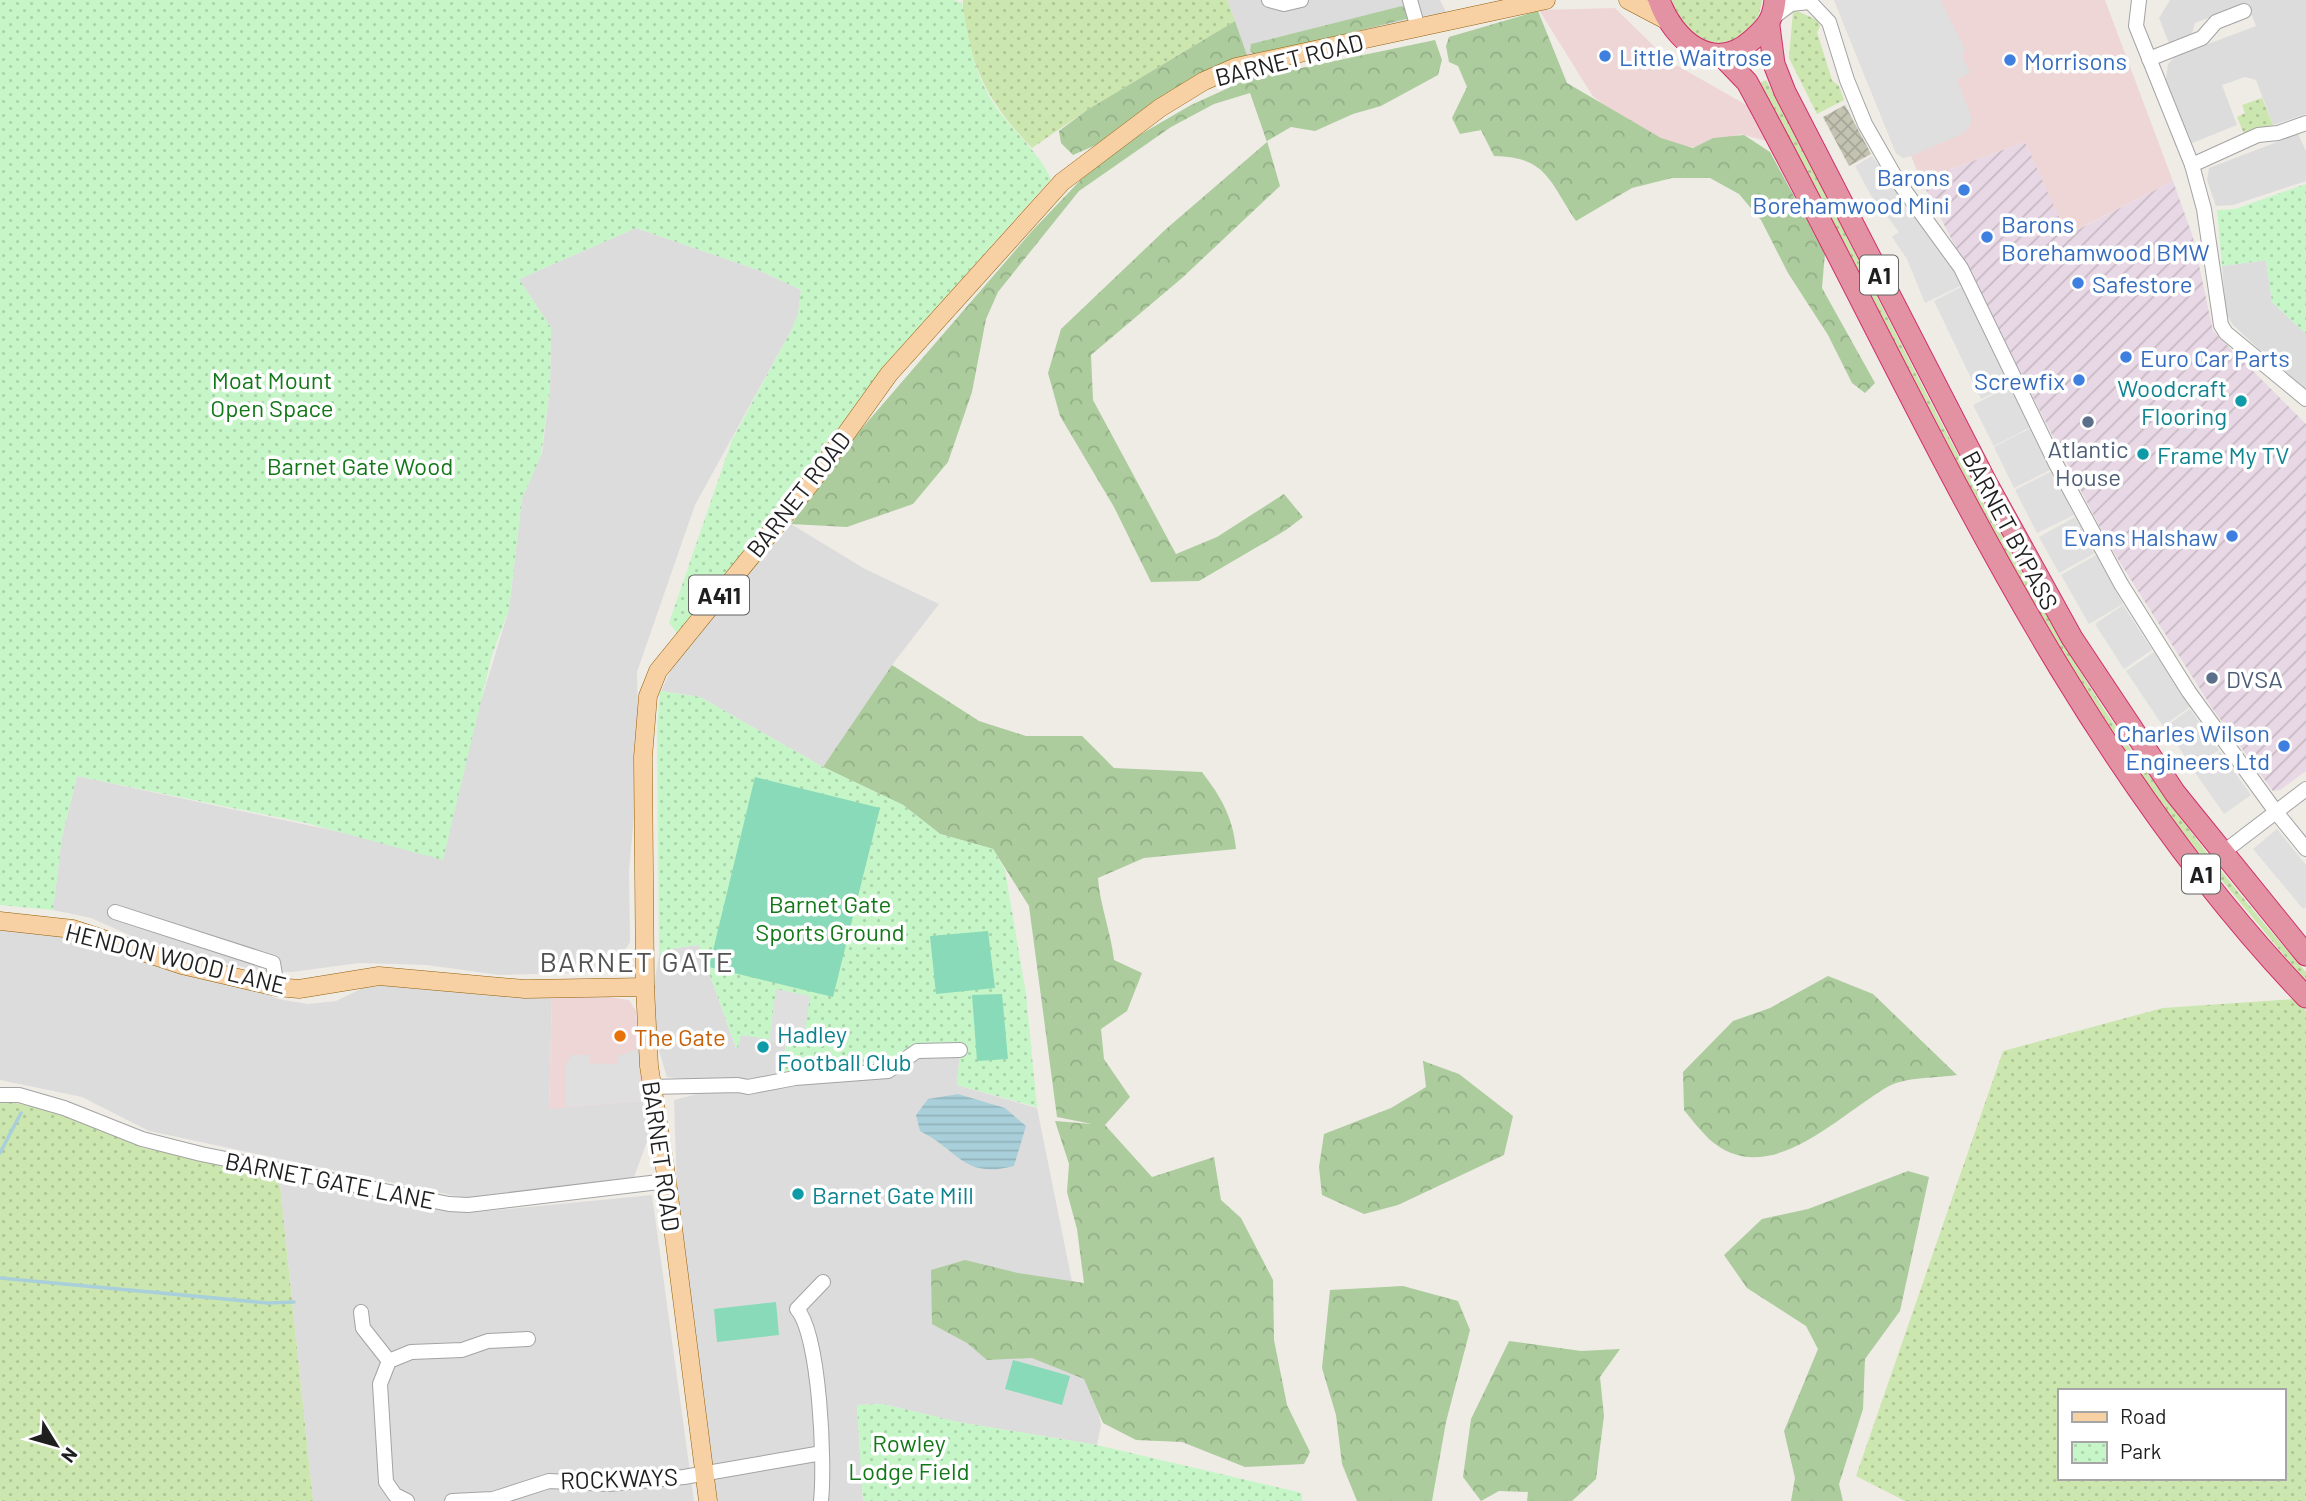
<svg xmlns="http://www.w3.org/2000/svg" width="2306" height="1501" font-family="Barlow,sans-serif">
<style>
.residential{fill:#dddcdc}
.commercial{fill:#efd6d6}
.industrial{fill:url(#industrial-furrows)}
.construction{fill:url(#construction-cross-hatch)}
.grass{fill:url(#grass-dots);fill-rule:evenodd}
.forest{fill:url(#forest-crowns)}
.park{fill:url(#park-dots)}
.pitch{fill:#88dab8}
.parking{fill:#dfdfdf}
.water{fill:url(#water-rules)}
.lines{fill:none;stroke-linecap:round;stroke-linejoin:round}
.stream{stroke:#a9d0da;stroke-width:3.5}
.minor-casing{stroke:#a3a3a3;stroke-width:16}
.major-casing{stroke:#926009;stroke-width:19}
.highway-casing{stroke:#d12f6b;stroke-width:23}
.minor{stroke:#fff;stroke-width:14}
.major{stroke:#f7d0a4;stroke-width:18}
.highway{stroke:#e292a3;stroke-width:21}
.shop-dot{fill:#3f7fe0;stroke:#fff;stroke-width:2.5}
.culture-dot{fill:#0f9aa8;stroke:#fff;stroke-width:2.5}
.service-dot{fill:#5c6f8a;stroke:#fff;stroke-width:2.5}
.food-dot{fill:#e8710a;stroke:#fff;stroke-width:2.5}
.labels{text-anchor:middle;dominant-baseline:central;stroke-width:7;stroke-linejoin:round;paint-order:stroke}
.shield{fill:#fff;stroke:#626262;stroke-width:2}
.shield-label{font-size:23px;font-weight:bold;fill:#1f1f1f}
.shop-label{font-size:24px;fill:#366cbe;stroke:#fff;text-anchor:start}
.street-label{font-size:24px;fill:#1f1f1f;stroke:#fff}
.park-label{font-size:24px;fill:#127818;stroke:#fff}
.culture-label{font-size:24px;fill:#0d838f;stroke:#fff;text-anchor:start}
.service-label{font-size:24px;fill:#4e5e75;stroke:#fff}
.food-label{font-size:24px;fill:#c56008;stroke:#fff;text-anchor:start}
.quarter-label{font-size:28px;letter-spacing:2px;fill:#525252;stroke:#fff}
</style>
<defs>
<pattern id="industrial-furrows" width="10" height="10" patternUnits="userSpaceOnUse" patternTransform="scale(1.75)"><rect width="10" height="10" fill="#e8d8e5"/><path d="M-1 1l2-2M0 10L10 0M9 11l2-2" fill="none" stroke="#c7b9c4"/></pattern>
<pattern id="construction-cross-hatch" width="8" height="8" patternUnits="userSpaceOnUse" patternTransform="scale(1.75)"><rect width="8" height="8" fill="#c3c3b2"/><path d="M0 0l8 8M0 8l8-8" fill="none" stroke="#a7a799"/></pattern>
<pattern id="grass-dots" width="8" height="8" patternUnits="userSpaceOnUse" patternTransform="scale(1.75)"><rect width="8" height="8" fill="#cce6af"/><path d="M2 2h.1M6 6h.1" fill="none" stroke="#afc596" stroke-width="1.8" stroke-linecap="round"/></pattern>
<pattern id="forest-crowns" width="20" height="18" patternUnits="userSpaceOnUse" patternTransform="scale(1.75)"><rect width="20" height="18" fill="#accc9d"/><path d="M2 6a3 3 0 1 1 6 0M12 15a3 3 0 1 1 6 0" fill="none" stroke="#94af87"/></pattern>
<pattern id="park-dots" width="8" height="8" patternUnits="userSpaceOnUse" patternTransform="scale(1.75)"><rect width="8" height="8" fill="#c6f6c8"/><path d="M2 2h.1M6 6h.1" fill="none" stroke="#aad2ab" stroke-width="1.8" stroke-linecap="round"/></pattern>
<pattern id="water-rules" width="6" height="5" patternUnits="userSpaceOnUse" patternTransform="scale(1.75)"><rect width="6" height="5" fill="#a9d0da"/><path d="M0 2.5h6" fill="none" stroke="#91b2bb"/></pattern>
</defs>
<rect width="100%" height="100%" fill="#efece6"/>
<!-- residential -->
<g class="residential">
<path d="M 1227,0 L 1440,0 L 1446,12 L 1420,23 L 1248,58 Z"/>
<path d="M 2170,0 L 2306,0 L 2306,114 L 2273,125 L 2256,80 L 2245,77 L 2222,85 L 2237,125 L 2192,143 L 2166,80 L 2168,64 L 2176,56 L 2256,26 L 2247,3 L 2195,23 L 2192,34 L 2169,43 L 2159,18 Z"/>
<path d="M 2298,134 L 2306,151 L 2306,181 L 2233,205 L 2216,206 L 2207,180 L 2209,168 Z"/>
<path d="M 636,228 L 761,271 L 801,290 L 798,315 L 792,329 L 695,505 L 637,672 L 639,761 L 629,871 L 630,942 L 619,960 L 597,972 L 499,975 L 427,965 L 359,963 L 292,972 L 260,971 L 152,945 L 91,918 L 53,910 L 62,837 L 77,776 L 354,835 L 482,698 L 509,609 L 522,498 L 542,453 L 550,387 L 551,328 L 519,279 Z"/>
<path d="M 2266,260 L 2272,302 L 2306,334 L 2306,393 L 2232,324 L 2226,313 L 2222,266 Z"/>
<path d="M 791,524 L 865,569 L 939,604 L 892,665 L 823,767 L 700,697 L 661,691 L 672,668 L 696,637 Z"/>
<path d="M 0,930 L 72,938 L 163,966 L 257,989 L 278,999 L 308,1004 L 336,1001 L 363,988 L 396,984 L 509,996 L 552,996 L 549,1108 L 643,1101 L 648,1139 L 634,1177 L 465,1198 L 149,1131 L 82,1097 L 0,1080 Z"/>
<path d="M 699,945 L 736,1048 L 741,1035 L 786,1041 L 781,1081 L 917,1051 L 960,1050 L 957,1085 L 1037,1108 L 1101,1425 L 1097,1445 L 958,1422 L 883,1404 L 857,1405 L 863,1501 L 715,1501 L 677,1193 L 674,1100 L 735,1084 L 667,1077 L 656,1041 L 652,996 L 659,956 L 675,948 Z"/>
<path d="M 279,1176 L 466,1213 L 652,1195 L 694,1501 L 313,1501 Z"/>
</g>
<!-- commercial -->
<g class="commercial">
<path d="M 1834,0 L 2105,0 L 2173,181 L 2066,235 L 2025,142 L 1921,180 L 1911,156 L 1903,158 L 1896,153 Z"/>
<path d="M 1615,8 L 1669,61 L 1750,107 L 1777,144 L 1740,134 L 1706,148 L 1672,145 L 1631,129 L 1592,95 L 1539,10 Z"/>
<path d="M 552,996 L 604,996 L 629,1000 L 636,1011 L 643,1101 L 549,1109 Z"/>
</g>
<!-- industrial -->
<path class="industrial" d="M 2025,142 L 2067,235 L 2173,181 L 2193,237 L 2213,331 L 2306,424 L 2306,771 L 2280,790 L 2273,791 L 2212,708 L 2109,545 L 1921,180 Z"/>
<!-- construction -->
<path class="construction" d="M 1845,105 L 1871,154 L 1849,166 L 1823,117 Z"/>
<!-- grass -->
<g class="grass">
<path d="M 963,0 L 1227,0 L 1235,21 L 1087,110 L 1032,148 C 998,113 976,80 967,32 C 965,22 962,10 963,0 Z"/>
<path d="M 1672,0 L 1762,0 C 1754,62 1689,58 1672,0 Z"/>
<path d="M 1797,11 L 1817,20 L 1820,27 L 1817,32 L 1832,80 L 1839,86 L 1844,100 L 1817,114 L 1789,58 L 1793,12 Z"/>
<path d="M 1766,80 C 1867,271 1958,469 2070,655 C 2138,768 2219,873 2306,972 L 2306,982 L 2186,837 L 2149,786 L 2051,636 L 1995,534 L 1760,83 Z"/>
<path d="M 2262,98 L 2273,125 L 2244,134 L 2237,117 L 2245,113 L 2242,105 Z"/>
<path d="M 2295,999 L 2306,1011 L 2306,1501 L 1905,1501 L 1856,1476 L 2003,1051 L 2163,1008 ZM 2059,1391 L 2283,1391 L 2283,1478 L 2059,1478 Z"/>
<path d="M 0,1100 L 60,1112 L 143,1148 L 279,1176 L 313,1501 L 0,1501 Z"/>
</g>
<!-- forest -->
<g class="forest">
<path d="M 1402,6 L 1409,9 L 1410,18 L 1256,56 L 1250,51 L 1251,44 Z"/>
<path d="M 1538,11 L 1567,83 L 1661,138 L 1693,148 L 1713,138 L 1744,135 L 1770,152 L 1825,253 L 1822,288 L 1875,383 L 1865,393 L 1852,383 L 1828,335 L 1788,273 L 1761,220 L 1739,194 L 1710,178 L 1672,178 L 1632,188 L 1576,221 C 1549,181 1547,157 1494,156 L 1481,130 L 1460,134 L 1452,118 L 1467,87 L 1458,66 L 1449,62 L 1446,46 L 1449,37 Z"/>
<path d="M 1235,21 L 1248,58 L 1175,89 L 1096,145 L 1073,155 L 1061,143 L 1059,131 L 1087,110 Z"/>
<path d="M 1435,40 L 1442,60 L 1438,75 L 1381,106 L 1353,114 L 1315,131 L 1291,127 L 1267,141 L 1280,186 L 1182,278 L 1091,355 L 1093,400 L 1176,554 L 1217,537 L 1284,494 L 1303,517 L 1286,530 L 1199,581 L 1151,582 L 1114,507 L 1060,416 L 1048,373 L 1061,329 L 1166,229 L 1267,142 L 1250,93 L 1214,104 L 1171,127 L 1079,191 L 998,292 L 986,319 L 972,392 L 948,462 L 913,504 L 847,527 L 791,524 L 857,434 L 1032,231 L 1092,168 L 1129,141 L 1191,105 L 1248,79 Z"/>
<path d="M 892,665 L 979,721 L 1026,736 L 1082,736 L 1114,768 L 1202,772 C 1221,797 1233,817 1236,849 L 1144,858 L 1098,878 C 1100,906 1111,932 1114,960 L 1142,973 L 1127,1011 L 1101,1029 L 1104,1059 L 1130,1097 L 1105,1125 L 1152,1177 L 1214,1157 L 1221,1200 L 1241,1218 L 1273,1280 L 1274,1340 L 1287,1405 L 1310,1452 L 1304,1464 L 1245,1467 L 1182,1442 L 1136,1440 L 1103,1423 L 1084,1379 L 1032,1358 L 987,1360 L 967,1343 L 932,1324 L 931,1270 L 965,1260 L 1018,1273 L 1084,1283 L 1077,1229 L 1067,1192 L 1069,1164 L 1055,1121 L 1092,1124 L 1057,1117 L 1029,906 L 993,849 L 940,834 L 903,805 L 823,767 Z"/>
<path d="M 1828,976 L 1873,994 L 1957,1075 C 1938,1078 1906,1077 1889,1086 C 1838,1115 1768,1192 1709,1139 C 1700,1130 1692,1120 1684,1110 L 1683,1072 L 1733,1021 L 1770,1008 Z"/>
<path d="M 1423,1061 L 1459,1074 L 1513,1116 L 1504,1155 L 1398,1205 L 1364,1214 L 1322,1195 L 1319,1167 L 1324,1134 L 1391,1108 L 1426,1087 Z"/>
<path d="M 1908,1171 L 1929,1177 L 1900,1311 L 1865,1359 L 1863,1409 L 1839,1484 L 1843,1501 L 1791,1501 L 1795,1478 L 1784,1431 L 1818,1349 L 1806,1326 L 1747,1288 L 1724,1255 L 1762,1219 L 1808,1209 Z"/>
<path d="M 1403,1286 L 1458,1301 L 1470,1330 L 1446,1422 L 1432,1501 L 1357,1501 L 1342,1464 L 1336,1415 L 1322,1368 L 1330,1290 Z"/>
<path d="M 1509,1341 L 1581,1351 L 1620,1349 L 1600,1377 L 1604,1416 L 1596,1479 L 1572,1501 L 1527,1501 L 1528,1492 L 1499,1491 L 1481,1501 L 1463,1477 L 1471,1419 Z"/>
</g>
<!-- park -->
<g class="park">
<path d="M 0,0 L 953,0 L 962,3 C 969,44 975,80 1001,114 C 1019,137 1039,153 1051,179 L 891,358 L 771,519 L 677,633 L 669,623 L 732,440 L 792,329 L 798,315 L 801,290 L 761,271 L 636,228 L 519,279 L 551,328 L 550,386 L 541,455 L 522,499 L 509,609 L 492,655 L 443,860 L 306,823 L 77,776 L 62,837 L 53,910 L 0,905 Z"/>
<path d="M 2306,184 L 2306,334 L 2272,302 L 2266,260 L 2222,266 L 2217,210 L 2235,209 Z"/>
<path d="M 660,691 L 700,697 L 823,767 L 903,805 L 940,834 L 993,849 L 1005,870 L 1026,994 L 1037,1107 L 957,1085 L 960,1051 L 917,1051 L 888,1071 L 781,1081 L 786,1042 L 741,1035 L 737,1050 L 699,945 L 675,948 L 659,956 L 657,727 Z"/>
<path d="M 883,1404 L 958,1422 L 1097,1445 L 1302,1493 L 1302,1501 L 863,1501 L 857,1405 Z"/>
</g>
<!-- pitch -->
<g class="pitch">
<path d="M 755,777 L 880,808 L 833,997 L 709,967 Z"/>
<path d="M 988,931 L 995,988 L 936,994 L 930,936 Z"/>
<path d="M 1002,994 L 1008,1059 L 977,1061 L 972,995 Z"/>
<path d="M 776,1302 L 779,1335 L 717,1342 L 714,1309 Z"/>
<path d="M 1013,1360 L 1070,1376 L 1062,1405 L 1005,1389 Z"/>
</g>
<!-- parking -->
<g class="parking">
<path d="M 1834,0 L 1940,0 L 1965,49 L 1962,56 L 1970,73 L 1957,79 L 1971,116 L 1971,123 L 1964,133 L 1911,156 L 1903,158 L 1896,153 Z"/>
<path d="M 1872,156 L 1950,263 L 1962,285 L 1925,303 L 1907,259 L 1892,237 L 1899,232 L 1872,197 L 1855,166 Z"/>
<path d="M 1963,286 L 2009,385 L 1981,399 L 1934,301 Z"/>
<path d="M 2010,386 L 2031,427 L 1994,446 L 1973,405 Z"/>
<path d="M 2031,428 L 2052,469 L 2014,488 L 1994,447 Z"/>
<path d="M 2052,471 L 2074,515 L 2037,533 L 2015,490 Z"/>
<path d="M 2075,517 L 2095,553 L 2059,573 L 2039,537 Z"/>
<path d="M 2096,555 L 2123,604 L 2089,624 L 2061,575 Z"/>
<path d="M 2123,605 L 2152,650 L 2124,669 L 2095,624 Z"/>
<path d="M 2154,652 L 2190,707 L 2163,726 L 2126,671 Z"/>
<path d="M 2190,709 L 2219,750 L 2193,768 L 2165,727 Z"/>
<path d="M 2220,752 L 2251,795 L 2224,814 L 2194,771 Z"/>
<path d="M 2277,829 L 2306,865 L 2306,907 L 2303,909 L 2253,849 Z"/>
<path d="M 776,989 L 810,996 L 803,1044 L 769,1042 Z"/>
<path d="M 641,1048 L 639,1074 L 643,1101 L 566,1107 L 566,1064 L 572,1055 L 589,1055 L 589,1063 L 617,1064 L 618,1056 Z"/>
</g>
<!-- water -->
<path class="water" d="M 958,1094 L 1005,1108 L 1026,1126 L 1014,1166 C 963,1179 960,1151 920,1131 L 916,1115 L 928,1099 Z"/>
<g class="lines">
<!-- stream -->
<g class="stream">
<path d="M 0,1153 L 21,1113"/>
<path d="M 0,1278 L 268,1303 L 294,1302"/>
</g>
<!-- minor casing -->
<g class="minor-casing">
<g id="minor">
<path d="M 1269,0 L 1284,4 L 1301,0"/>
<path d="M 1410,0 L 1418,28"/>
<path d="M 1808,0 L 1829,22 L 1847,80 L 1865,124 L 1897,180 L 1961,268 L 2056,464 L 2121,584 L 2189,692 L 2276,812 L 2306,849"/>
<path d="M 2139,0 L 2136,26 L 2192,165 L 2204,209 L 2221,325 L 2226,333 L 2306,399"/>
<path d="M 1771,19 L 1791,4 L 1809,2"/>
<path d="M 2149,59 L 2202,38 L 2216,22 L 2244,11"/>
<path d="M 2192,165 L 2258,135 L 2278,133 L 2306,123"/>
<path d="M 2221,854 L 2306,789"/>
<path d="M 115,912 L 273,963 L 277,987"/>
<path d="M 651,1087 L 738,1085 L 748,1087 L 795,1078 L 888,1071 L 917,1051 L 960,1050"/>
<path d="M 0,1095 L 19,1095 L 64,1108 L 142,1139 L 201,1154 L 449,1204 L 468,1205 L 667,1181"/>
<path d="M 361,1312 L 363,1328 L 389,1361"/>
<path d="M 407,1501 L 395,1495 L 386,1482 L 380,1384 L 389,1361 L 411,1352 L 462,1350 L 488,1341 L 528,1339"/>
<path d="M 452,1501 L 493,1499 L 549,1481 L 608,1484 L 684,1477 L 822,1453"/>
<path d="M 821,1501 C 825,1464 820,1335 797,1309 L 823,1282"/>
</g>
</g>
<!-- major casing -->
<g class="major-casing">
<g id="major">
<path d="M 1628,0 L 1666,20"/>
<path d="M 0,921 L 73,929 L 182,965 L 277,987 L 299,989 L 379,976 L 525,989 L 645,987"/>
<path d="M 708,1501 L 667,1181 L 649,1066 L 645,987 L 643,757 L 648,696 L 658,671 L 810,484 L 889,374 L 1062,182 L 1160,108 L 1204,81 L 1236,67 L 1546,0"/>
</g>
</g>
<!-- highway casing -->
<g class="highway-casing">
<g id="highway">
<path d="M 1659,0 C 1673,40 1713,75 1752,40 C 1767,27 1773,20 1775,0"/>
<path d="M 1769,26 L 1774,64 L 1785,92 L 1987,484 L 2072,638 L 2175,793 L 2306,955"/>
<path d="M 1722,56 L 1747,82 C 1918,395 2055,735 2306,997"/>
</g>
</g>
<!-- minor -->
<use href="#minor" class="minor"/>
<!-- major -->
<use href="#major" class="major"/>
<!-- highway -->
<use href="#highway" class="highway"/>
</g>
<!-- markers -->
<g class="shop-dot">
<circle cx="1605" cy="56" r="7"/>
<circle cx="2010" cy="60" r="7"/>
<circle cx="1964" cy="190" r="7"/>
<circle cx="1987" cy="237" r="7"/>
<circle cx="2078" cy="283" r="7"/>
<circle cx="2126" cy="357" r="7"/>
<circle cx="2079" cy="380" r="7"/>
<circle cx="2232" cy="536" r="7"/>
<circle cx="2284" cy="746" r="7"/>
</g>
<g class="culture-dot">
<circle cx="2241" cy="401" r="7"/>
<circle cx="2143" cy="454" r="7"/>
<circle cx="763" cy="1047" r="7"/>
<circle cx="798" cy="1194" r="7"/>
</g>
<g class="service-dot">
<circle cx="2088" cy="422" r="7"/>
<circle cx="2212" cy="678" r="7"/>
</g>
<circle class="food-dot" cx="620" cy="1036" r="7"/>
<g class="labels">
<!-- shield labels -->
<g class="shield">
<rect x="1860" y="255.5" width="38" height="39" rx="5"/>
<rect x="689" y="575.5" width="60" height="39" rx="5"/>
<rect x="2182" y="854.5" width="38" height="39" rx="5"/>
</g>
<g class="shield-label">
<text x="1879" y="275">A1</text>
<text x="719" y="595">A411</text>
<text x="2201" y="874">A1</text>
</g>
<!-- shop labels -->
<g class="shop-label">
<text x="1619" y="56">Little Waitrose</text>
<text x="2024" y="60">Morrisons</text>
<text x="1950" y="176" text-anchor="end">Barons<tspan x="1950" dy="28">Borehamwood Mini</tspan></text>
<text x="2001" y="223">Barons<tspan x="2001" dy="28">Borehamwood BMW</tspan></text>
<text x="2092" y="283">Safestore</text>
<text x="2140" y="357">Euro Car Parts</text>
<text x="2065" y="380" text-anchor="end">Screwfix</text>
<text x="2218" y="536" text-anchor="end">Evans Halshaw</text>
<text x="2270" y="732" text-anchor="end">Charles Wilson<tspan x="2270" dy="28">Engineers Ltd</tspan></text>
</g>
<!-- street labels -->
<g class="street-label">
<text transform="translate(1289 59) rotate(-14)">BARNET ROAD</text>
<text transform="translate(798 494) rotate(-52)">BARNET ROAD</text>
<text transform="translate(2011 530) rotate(62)">BARNET BYPASS</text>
<text transform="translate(176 958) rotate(14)">HENDON WOOD LANE</text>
<text transform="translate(662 1156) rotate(82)">BARNET ROAD</text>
<text transform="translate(330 1180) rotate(11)">BARNET GATE LANE</text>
<text transform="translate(619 1478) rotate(-2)">ROCKWAYS</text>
</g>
<!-- park labels -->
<g class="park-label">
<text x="272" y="379">Moat Mount<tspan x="272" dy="28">Open Space</tspan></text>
<text x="360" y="465">Barnet Gate Wood</text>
<text x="830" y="903">Barnet Gate<tspan x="830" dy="28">Sports Ground</tspan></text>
<text x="909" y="1442">Rowley<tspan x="909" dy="28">Lodge Field</tspan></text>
</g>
<!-- culture labels -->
<g class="culture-label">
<text x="2227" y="387" text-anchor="end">Woodcraft<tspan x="2227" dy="28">Flooring</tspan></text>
<text x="2157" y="454">Frame My TV</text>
<text x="777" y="1033">Hadley<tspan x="777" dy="28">Football Club</tspan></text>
<text x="812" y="1194">Barnet Gate Mill</text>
</g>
<!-- service labels -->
<g class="service-label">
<text x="2088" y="448">Atlantic<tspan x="2088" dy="28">House</tspan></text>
<text x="2226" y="678" text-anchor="start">DVSA</text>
</g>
<!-- food labels -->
<g class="food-label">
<text x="634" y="1036">The Gate</text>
</g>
<!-- quarter labels -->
<g class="quarter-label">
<text x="637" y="961">BARNET GATE</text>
</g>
</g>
<!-- legend -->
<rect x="2058" y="1389" width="228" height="91" fill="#ffffff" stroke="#a5a5a5" stroke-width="2"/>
<rect x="2072" y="1412" width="35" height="10" fill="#f7d0a4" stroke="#a5a5a5" stroke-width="2"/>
<text x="2120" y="1424" font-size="21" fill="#1f1f1f">Road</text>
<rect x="2072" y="1442" width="35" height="21" fill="url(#park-dots)" stroke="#a5a5a5" stroke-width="2"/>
<text x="2120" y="1459" font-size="21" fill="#1f1f1f">Park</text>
<!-- north arrow -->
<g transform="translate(56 1445) rotate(127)" stroke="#ffffff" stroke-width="5" paint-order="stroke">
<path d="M0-5L12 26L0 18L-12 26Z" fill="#1f1f1f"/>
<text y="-10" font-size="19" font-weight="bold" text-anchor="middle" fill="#1f1f1f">N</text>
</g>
</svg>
